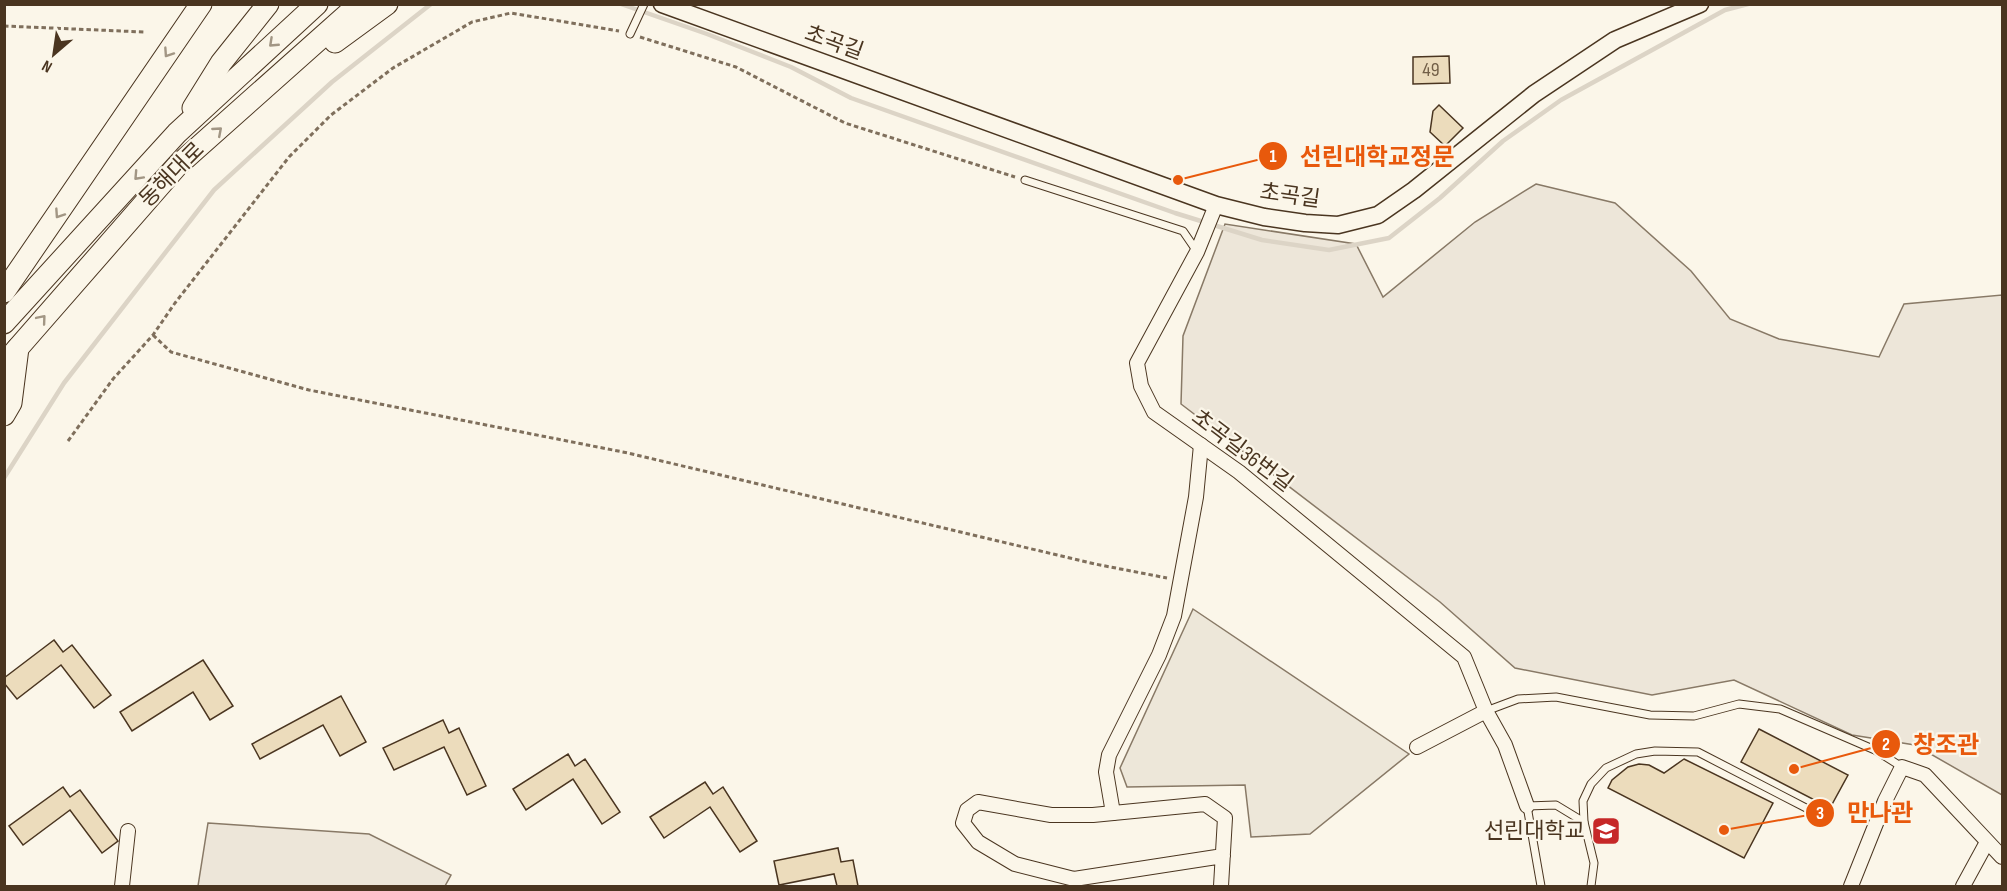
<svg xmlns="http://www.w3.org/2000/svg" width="2007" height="891" font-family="'Sofia Sans Condensed','Noto Sans KR',sans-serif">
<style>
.green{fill:#ede6d9;stroke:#887966;stroke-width:1.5}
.parking{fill:#ede7d9;stroke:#887966;stroke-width:1.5}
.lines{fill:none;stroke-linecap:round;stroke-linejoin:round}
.stream{stroke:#dcd4c6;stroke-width:4.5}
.building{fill:#ecdcbc;stroke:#4a3520;stroke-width:1.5}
.service-casing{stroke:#4a3520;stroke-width:9}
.minor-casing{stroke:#4a3520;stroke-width:16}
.tertiary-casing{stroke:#4a3520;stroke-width:19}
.primary-casing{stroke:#4a3520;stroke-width:23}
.path{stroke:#7f6f5c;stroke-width:3;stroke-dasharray:4.5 3;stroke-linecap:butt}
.service{stroke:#fbf6e9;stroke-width:7}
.minor{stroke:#fbf6e9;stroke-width:14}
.tertiary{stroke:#fbf6e9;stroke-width:16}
.primary{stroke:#fbf6e9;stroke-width:21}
.oneway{stroke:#a29684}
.labels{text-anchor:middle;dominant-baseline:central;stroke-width:4.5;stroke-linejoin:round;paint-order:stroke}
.number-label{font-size:20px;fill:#725f47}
.street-label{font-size:22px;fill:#4a3520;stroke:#fbf6e9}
.poi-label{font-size:22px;fill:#4a3520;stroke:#fbf6e9;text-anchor:end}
.leader{fill:none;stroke:#e8590c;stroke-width:2}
.callout-dot{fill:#e8590c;stroke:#fbf6e9;stroke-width:2}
.mark-label{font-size:18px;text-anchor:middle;font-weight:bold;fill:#fff}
.callout-label{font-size:24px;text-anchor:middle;font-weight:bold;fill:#e8590c;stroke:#fbf6e9;stroke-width:4.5;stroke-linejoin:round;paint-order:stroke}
</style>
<rect width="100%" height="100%" fill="#fbf6e9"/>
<!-- green -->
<g class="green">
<path d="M 1536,184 L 1615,203 L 1691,271 L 1730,319 L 1779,339 L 1879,357 L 1904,304 L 2002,295 L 2002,795 L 1915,745 L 1852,735 L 1734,680 L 1652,695 L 1515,668 L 1440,602 L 1181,404 L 1183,336 L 1225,224 L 1356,244 L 1383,297 L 1475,222 Z"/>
<path d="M 208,823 L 369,834 L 451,875 L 445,886 L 198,886 Z"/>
</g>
<!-- parking -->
<path class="parking" d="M 1193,609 L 1409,754 L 1310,834 L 1251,837 L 1245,785 L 1127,787 L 1120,768 Z"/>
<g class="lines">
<!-- stream -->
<g class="stream">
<path d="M 621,4 L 707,34 L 791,67 L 851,98 L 1175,213 L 1262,240 L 1329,250 L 1389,238 L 1440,198 L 1503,141 L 1561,100 L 1725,10 L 1748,4"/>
<path d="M 4,478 L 64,383 L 214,190 L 332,82 L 431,4"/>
</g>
</g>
<!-- building -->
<g class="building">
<path d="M 1449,56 L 1450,83 L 1413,84 L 1413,57 Z"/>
<path d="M 1439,105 L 1463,128 L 1445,146 L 1430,132 L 1433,111 Z"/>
<path d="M 54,640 L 63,652 L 72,645 L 111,695 L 94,708 L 61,665 L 17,699 L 4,683 L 4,678 Z"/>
<path d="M 203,660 L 233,706 L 210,720 L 193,692 L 132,731 L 120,712 Z"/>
<path d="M 341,696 L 366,742 L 340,756 L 323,725 L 260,759 L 252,744 Z"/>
<path d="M 443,720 L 449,733 L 459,728 L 486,786 L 467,795 L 444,747 L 394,770 L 383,748 Z"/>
<path d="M 1759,729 L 1848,775 L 1830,808 L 1741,762 Z"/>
<path d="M 568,754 L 575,766 L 585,759 L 620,812 L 602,824 L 573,779 L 526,810 L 513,789 Z"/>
<path d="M 1684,759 L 1773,803 L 1744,858 L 1608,788 L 1612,780 L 1628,767 L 1639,764 L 1649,765 L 1664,773 Z"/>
<path d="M 705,782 L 713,794 L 723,787 L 757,841 L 740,852 L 710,807 L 664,838 L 650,817 Z"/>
<path d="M 63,787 L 70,797 L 80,790 L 118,841 L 102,853 L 70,810 L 23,845 L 9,826 Z"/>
<path d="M 838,848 L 841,862 L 853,860 L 858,886 L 837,886 L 834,874 L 779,885 L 774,861 Z"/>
</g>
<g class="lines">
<!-- service casing -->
<g class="service-casing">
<g id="service">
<path d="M 630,34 L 644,4"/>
<path d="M 1025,180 L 1183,231 L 1196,250"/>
<path d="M 1486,711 L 1518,699 L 1556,697 L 1650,715 L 1694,716 L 1739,704 L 1780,709 L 1875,750 L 1902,767"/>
<path d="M 1584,822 L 1583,801 L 1591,784 L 1606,768 L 1636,754 L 1655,751 L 1698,752 L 1808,809"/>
<path d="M 1541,886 L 1527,806 L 1556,805 L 1584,822 L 1594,863 L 1591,886"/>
</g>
</g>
<!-- minor casing -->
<g class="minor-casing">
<g id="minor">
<path d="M 1216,205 L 1197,252 L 1137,363 L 1141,386 L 1154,412 L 1239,472 L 1464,657 L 1486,711 L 1505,745 L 1527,806"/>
<path d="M 1417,747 L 1486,711"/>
<path d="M 1113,813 L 1106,772 L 1109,755 L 1159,655 L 1174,616 L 1196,497 L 1201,445"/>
<path d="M 122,886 L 128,831"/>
<path d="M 1221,886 L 1225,818 L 1205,804 L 1093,815 L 1051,815 L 978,802 L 967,810 L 963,823 L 978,842 L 1015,864 L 1074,879 L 1223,856"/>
<path d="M 1851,886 L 1885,801 L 1902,767 L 1925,775 L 2002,857"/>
<path d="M 1963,886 L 1987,842"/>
</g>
</g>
<!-- tertiary casing -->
<g class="tertiary-casing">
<path id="tertiary" d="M 662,4 L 1216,205 L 1264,217 L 1305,223 L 1338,225 L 1378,215 L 1414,190 L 1534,94 L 1615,40 L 1700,4"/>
</g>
<!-- primary casing -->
<g class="primary-casing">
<g id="primary">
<path d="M 335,42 L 387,4"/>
<path d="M 193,108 L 221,63 L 268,4"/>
<path d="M 4,292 L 201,4"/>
<path d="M 4,323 L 177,133 L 317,4"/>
<path d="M 4,364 L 177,166 L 359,4"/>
<path d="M 4,415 L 11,403 L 18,348"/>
</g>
</g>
<!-- path -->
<g class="path">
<path d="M 4,26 L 144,32"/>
<path d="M 640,37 L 736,67 L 845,123 L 1015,177"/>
<path d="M 153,335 L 171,352 L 309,390 L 628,453 L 1095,564 L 1167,578"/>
<path d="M 68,441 L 113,379 L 153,335 L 175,303 L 289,157 L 331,115 L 393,68 L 472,22 L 511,13 L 619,31"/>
</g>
<!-- service -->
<use href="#service" class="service"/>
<!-- minor -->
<use href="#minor" class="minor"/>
<!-- tertiary -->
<use href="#tertiary" class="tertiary"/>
<!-- primary -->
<use href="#primary" class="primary"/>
</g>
<!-- one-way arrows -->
<defs><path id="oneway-chevron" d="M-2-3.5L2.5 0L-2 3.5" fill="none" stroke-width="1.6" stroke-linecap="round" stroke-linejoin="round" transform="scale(1.5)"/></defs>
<g class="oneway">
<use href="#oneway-chevron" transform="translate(273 43) rotate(137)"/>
<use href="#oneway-chevron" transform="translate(168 53) rotate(124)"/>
<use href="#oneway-chevron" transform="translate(218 131) rotate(-41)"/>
<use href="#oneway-chevron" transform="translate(138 176) rotate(133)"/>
<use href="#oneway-chevron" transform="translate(59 214) rotate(124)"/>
<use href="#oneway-chevron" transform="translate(42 319) rotate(-50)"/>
</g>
<!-- icons -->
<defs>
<g id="university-square" transform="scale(1.5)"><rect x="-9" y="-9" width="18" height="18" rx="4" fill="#c62828" stroke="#fbf6e9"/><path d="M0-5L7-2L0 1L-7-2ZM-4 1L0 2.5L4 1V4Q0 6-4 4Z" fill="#fff"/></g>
</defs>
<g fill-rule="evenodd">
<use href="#university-square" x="1606" y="831"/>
</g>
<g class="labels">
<!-- number labels -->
<g class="number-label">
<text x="1431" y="70">49</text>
</g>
<!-- street labels -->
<g class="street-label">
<text transform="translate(834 43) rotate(20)">초곡길</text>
<text transform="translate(172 175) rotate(-45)">동해대로</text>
<text transform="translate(1290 196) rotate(8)">초곡길</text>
<text transform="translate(1242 451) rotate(37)">초곡길36번길</text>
</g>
<!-- poi labels -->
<g class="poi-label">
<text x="1585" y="831">선린대학교</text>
</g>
</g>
<!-- callouts -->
<path class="leader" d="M1178 180L1273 156M1794 769L1886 744M1724 830L1820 813"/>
<g class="callout-dot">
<circle cx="1178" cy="180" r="6"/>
<circle cx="1794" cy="769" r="6"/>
<circle cx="1724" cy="830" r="6"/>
<circle cx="1273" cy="156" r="15"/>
<circle cx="1886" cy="744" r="15"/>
<circle cx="1820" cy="813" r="15"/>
</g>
<g class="mark-label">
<text x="1273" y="162">1</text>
<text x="1886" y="750">2</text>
<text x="1820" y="819">3</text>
</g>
<g class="callout-label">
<text x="1377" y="165">선린대학교정문</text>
<text x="1946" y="753">창조관</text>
<text x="1880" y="821">만나관</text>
</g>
<!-- border -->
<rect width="2007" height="891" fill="none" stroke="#4a3520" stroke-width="12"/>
<!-- north arrow -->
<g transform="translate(54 54) rotate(209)" stroke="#fbf6e9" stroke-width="4.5" paint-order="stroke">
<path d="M0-4.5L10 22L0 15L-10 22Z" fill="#4a3520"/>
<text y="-9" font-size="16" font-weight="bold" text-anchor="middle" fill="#4a3520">N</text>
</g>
</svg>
